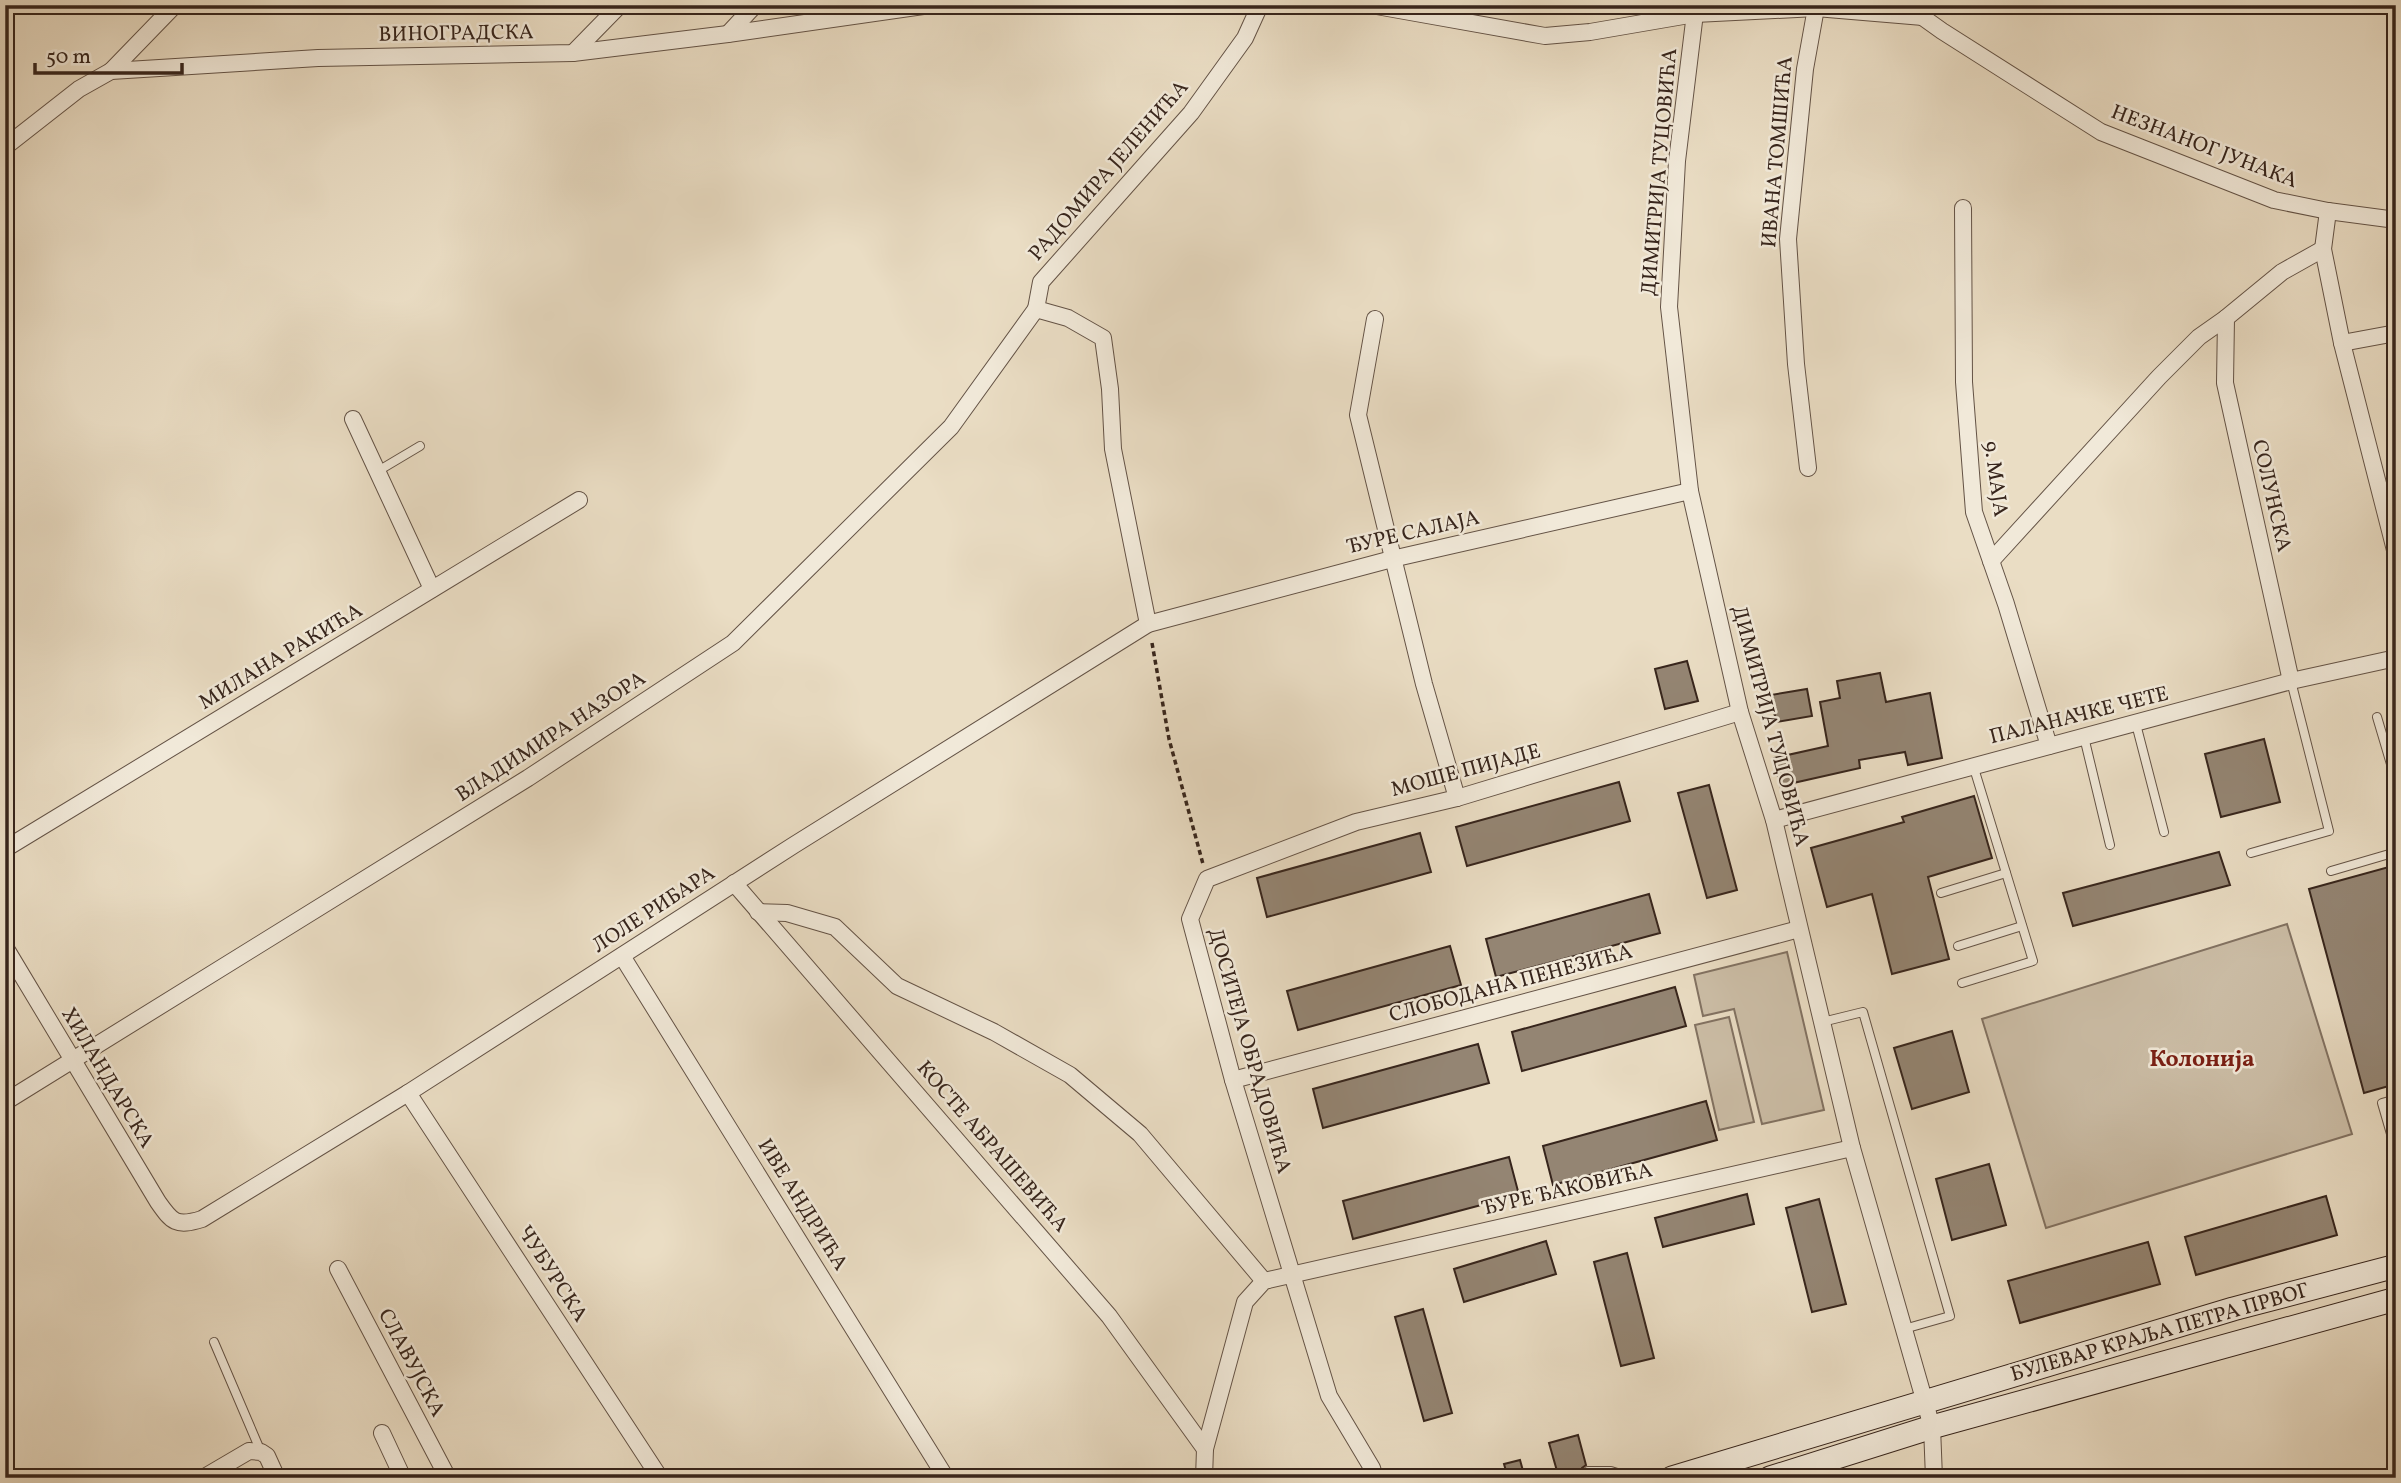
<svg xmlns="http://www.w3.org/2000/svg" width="2401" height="1483" font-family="Vollkorn,serif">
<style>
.green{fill:#ccbea7;stroke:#827262;stroke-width:2}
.building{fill:#948573;stroke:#37251c;stroke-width:2}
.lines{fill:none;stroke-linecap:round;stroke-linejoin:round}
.lane-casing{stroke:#645346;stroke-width:10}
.street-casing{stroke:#645346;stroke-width:18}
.secondary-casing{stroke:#37251c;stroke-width:25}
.path{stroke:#37251c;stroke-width:3.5;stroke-dasharray:5 3.5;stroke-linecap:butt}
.lane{stroke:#f1e9d9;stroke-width:8}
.street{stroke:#f1e9d9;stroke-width:16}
.secondary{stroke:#f1e9d9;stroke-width:23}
.labels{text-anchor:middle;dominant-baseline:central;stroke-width:5;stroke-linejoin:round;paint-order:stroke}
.street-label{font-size:21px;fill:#37251c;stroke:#f1e9d9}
.neighbourhood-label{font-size:23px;font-weight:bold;fill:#7a1f14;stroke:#f1e9d9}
</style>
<rect width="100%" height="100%" fill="#eaddc4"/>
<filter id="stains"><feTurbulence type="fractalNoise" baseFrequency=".00286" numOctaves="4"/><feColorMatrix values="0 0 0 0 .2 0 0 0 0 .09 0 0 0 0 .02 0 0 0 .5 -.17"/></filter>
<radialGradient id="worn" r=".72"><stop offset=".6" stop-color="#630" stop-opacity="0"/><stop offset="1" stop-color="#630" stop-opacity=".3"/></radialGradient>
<!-- green -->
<g class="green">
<path d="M 2287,924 L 2352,1134 L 2046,1228 L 1982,1019 Z"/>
<path d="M 1787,952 L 1824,1110 L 1762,1124 L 1734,1009 L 1703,1016 L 1694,975 Z"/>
<path d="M 1729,1017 L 1754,1122 L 1719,1130 L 1695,1025 Z"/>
</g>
<!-- building -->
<g class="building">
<path d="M 1687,661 L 1698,701 L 1665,709 L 1655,669 Z"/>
<path d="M 1880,673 L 1886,702 L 1930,693 L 1942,758 L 1908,765 L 1905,752 L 1859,760 L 1860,768 L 1780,786 L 1774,758 L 1828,746 L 1820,702 L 1840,698 L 1837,681 Z"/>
<path d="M 1807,689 L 1812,716 L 1776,722 L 1771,695 Z"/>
<path d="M 2264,739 L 2280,802 L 2221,817 L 2205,754 Z"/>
<path d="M 1619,782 L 1630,821 L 1467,866 L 1456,827 Z"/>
<path d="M 1709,785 L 1737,890 L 1707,898 L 1678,793 Z"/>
<path d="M 1974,796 L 1992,858 L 1928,877 L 1949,959 L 1892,974 L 1872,894 L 1827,907 L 1811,848 L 1904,822 L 1902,817 Z"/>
<path d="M 1420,833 L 1431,872 L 1267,917 L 1257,878 Z"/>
<path d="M 2219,852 L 2230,885 L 2073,926 L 2063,893 Z"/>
<path d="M 2396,865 L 2396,1084 L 2364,1093 L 2309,889 Z"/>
<path d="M 1649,894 L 1660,933 L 1496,977 L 1486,939 Z"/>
<path d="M 1450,946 L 1461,985 L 1298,1030 L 1287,991 Z"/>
<path d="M 1675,987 L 1686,1026 L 1522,1071 L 1512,1032 Z"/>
<path d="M 1952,1031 L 1969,1092 L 1912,1109 L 1894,1048 Z"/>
<path d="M 1478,1044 L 1489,1083 L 1323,1128 L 1313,1089 Z"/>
<path d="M 1706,1101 L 1717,1140 L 1553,1185 L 1543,1146 Z"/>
<path d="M 1509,1157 L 1519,1195 L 1353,1239 L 1343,1201 Z"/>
<path d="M 1989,1164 L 2006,1225 L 1952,1240 L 1936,1179 Z"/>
<path d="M 1747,1194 L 1754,1224 L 1663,1247 L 1655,1218 Z"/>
<path d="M 2326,1196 L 2337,1235 L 2196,1275 L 2185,1237 Z"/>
<path d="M 1819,1199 L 1846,1304 L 1812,1312 L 1786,1208 Z"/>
<path d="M 1546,1241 L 1556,1274 L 1464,1302 L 1454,1269 Z"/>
<path d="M 2148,1242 L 2160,1284 L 2020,1323 L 2008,1281 Z"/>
<path d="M 1627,1253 L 1654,1358 L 1621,1366 L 1594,1262 Z"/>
<path d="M 1423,1309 L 1452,1413 L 1424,1421 L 1395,1317 Z"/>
<path d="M 1578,1435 L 1586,1465 L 1582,1468 L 1582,1474 L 1590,1478 L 1559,1478 L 1549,1443 Z"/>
<path d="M 1520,1460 L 1525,1478 L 1508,1478 L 1504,1464 Z"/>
</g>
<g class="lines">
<!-- lane casing -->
<g class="lane-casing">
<g id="lane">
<path d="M 378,471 L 420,446"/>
<path d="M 2377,717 L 2396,781"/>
<path d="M 2136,724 L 2164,832"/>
<path d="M 2084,737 L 2110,845"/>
<path d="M 2251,853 L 2329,831 L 2291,681"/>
<path d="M 2331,871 L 2396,852"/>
<path d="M 1941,893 L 2006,873"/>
<path d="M 1958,946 L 2022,926"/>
<path d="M 1962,983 L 2033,961 L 1973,765"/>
<path d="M 1822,1022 L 1863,1012 L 1950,1316 L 1904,1329"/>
<path d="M 2396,1099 L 2382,1103 L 2396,1151"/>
<path d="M 214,1342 L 261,1452"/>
<path d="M 1588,1471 L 1611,1471 L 1633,1478"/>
</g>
</g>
<!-- street casing -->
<g class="street-casing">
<g id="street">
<path d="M 1371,5 L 1545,36 L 1590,32 L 1695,14 L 1816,8 L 1923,17"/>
<path d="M 1696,5 L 1677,161 L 1669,307 L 1690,491 L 1740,712 L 1774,820 L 1852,1148 L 1932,1427 L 1934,1478"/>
<path d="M 1914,11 L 1942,31 L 2101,132 L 2274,200 L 2328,211 L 2396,220"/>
<path d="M 728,34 L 755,5"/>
<path d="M 573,53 L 620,5"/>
<path d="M 111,71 L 175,5"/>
<path d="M 5,147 L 79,89 L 111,71 L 318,58 L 573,53 L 728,34 L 930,5"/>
<path d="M 1963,208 L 1964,382 L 1974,512 L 2006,604 L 2049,746"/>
<path d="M 2328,211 L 2323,249 L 2342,343 L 2396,554"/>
<path d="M 1375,319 L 1358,415 L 1424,684 L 1457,798"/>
<path d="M 2342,343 L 2396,333"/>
<path d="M 353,419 L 432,589"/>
<path d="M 1808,468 L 1796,364 L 1788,239 L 1805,69 L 1816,8"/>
<path d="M 1991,561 L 2159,377 L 2199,337 L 2226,318"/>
<path d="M 1148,624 L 1113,449 L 1110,389 L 1103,338 L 1068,318 L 1036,309 L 1041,282 L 1191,113 L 1245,38 L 1260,5"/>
<path d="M 2291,681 L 2225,383 L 2226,318 L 2282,272 L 2323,249"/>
<path d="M 1774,820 L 2291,681 L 2396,658"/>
<path d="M 5,849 L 579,500"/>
<path d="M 734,883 L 1109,1316 L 1205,1449"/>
<path d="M 758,912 L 787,913 L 835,927 L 897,986 L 994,1032 L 1070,1075 L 1140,1134 L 1264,1281"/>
<path d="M 5,947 L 158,1202 C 172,1222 176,1227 202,1219 L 408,1093 L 794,845 L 1148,624 L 1392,559 L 1690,491"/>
<path d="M 622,956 L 946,1478"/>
<path d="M 1233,1080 L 1799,929"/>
<path d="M 408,1093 L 660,1478"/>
<path d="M 5,1102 L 528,778 L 733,643 L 951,427 L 1036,309"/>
<path d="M 338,1269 L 448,1478"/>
<path d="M 382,1433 L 403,1478"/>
<path d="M 203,1478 L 249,1451 L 261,1452 L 267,1456 L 277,1478"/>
<path d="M 1204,1478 L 1205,1449 L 1245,1302 L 1264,1281 L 1852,1148"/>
<path d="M 1375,1478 L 1372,1468 L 1329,1396 L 1233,1080 L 1190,919 L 1207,879 L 1356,822 L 1457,798 L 1740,712"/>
</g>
</g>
<!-- secondary casing -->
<g class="secondary-casing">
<g id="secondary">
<path d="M 1672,1478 L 2233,1309 L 2396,1266"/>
<path d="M 1770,1478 L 1932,1427 L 2396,1299"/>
</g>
</g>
<!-- path -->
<path class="path" d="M 1152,643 L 1169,739 L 1203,864"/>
<!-- lane -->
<use href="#lane" class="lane"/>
<!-- street -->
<use href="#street" class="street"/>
<!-- secondary -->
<use href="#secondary" class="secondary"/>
</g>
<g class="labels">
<!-- street labels -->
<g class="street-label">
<text transform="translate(456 34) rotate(-1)">ВИНОГРАДСКА</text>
<text transform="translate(2204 147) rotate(21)">НЕЗНАНОГ ЈУНАКА</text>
<text transform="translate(1778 152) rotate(-85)">ИВАНА ТОМШИЋА</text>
<text transform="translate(1109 171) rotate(-49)">РАДОМИРА ЈЕЛЕНИЋА</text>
<text transform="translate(1660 172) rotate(-85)">ДИМИТРИЈА ТУЦОВИЋА</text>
<text transform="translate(1995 479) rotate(82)">9. МАЈА</text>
<text transform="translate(2271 496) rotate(77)">СОЛУНСКА</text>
<text transform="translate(1413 533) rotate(-13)">ЂУРЕ САЛАЈА</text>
<text transform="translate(281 657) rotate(-31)">МИЛАНА РАКИЋА</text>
<text transform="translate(2079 716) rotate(-14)">ПАЛАНАЧКЕ ЧЕТЕ</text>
<text transform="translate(1770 726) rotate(75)">ДИМИТРИЈА ТУЦОВИЋА</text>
<text transform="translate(551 737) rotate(-33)">ВЛАДИМИРА НАЗОРА</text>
<text transform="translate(1466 771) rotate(-15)">МОШЕ ПИЈАДЕ</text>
<text transform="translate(654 910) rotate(-33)">ЛОЛЕ РИБАРА</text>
<text transform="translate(1511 984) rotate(-15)">СЛОБОДАНА ПЕНЕЗИЋА</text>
<text transform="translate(1249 1051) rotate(74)">ДОСИТЕЈА ОБРАДОВИЋА</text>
<text transform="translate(107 1078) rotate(59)">ХИЛАНДАРСКА</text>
<text transform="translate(992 1147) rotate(49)">КОСТЕ АБРАШЕВИЋА</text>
<text transform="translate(1567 1190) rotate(-13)">ЂУРЕ ЂАКОВИЋА</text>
<text transform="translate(802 1205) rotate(58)">ИВЕ АНДРИЋА</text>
<text transform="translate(552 1274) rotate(57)">ЧУБУРСКА</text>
<text transform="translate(2160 1333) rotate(-16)">БУЛЕВАР КРАЉА ПЕТРА ПРВОГ</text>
<text transform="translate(411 1363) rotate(62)">СЛАВУЈСКА</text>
</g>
<!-- neighbourhood labels -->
<g class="neighbourhood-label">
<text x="2202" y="1060">Колонија</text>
</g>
</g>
<!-- margin -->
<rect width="2401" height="1483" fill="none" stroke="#eaddc4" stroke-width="28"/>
<rect x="7" y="7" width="2387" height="1469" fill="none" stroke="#37251c" stroke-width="3.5"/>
<rect x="14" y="14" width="2373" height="1455" fill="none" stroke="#37251c" stroke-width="2"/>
<!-- scale -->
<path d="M35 63v10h147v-10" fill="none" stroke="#37251c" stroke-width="3.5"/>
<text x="46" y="63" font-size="21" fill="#37251c" stroke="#f1e9d9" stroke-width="5" paint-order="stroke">50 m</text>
<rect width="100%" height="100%" filter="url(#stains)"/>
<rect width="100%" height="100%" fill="url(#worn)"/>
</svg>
